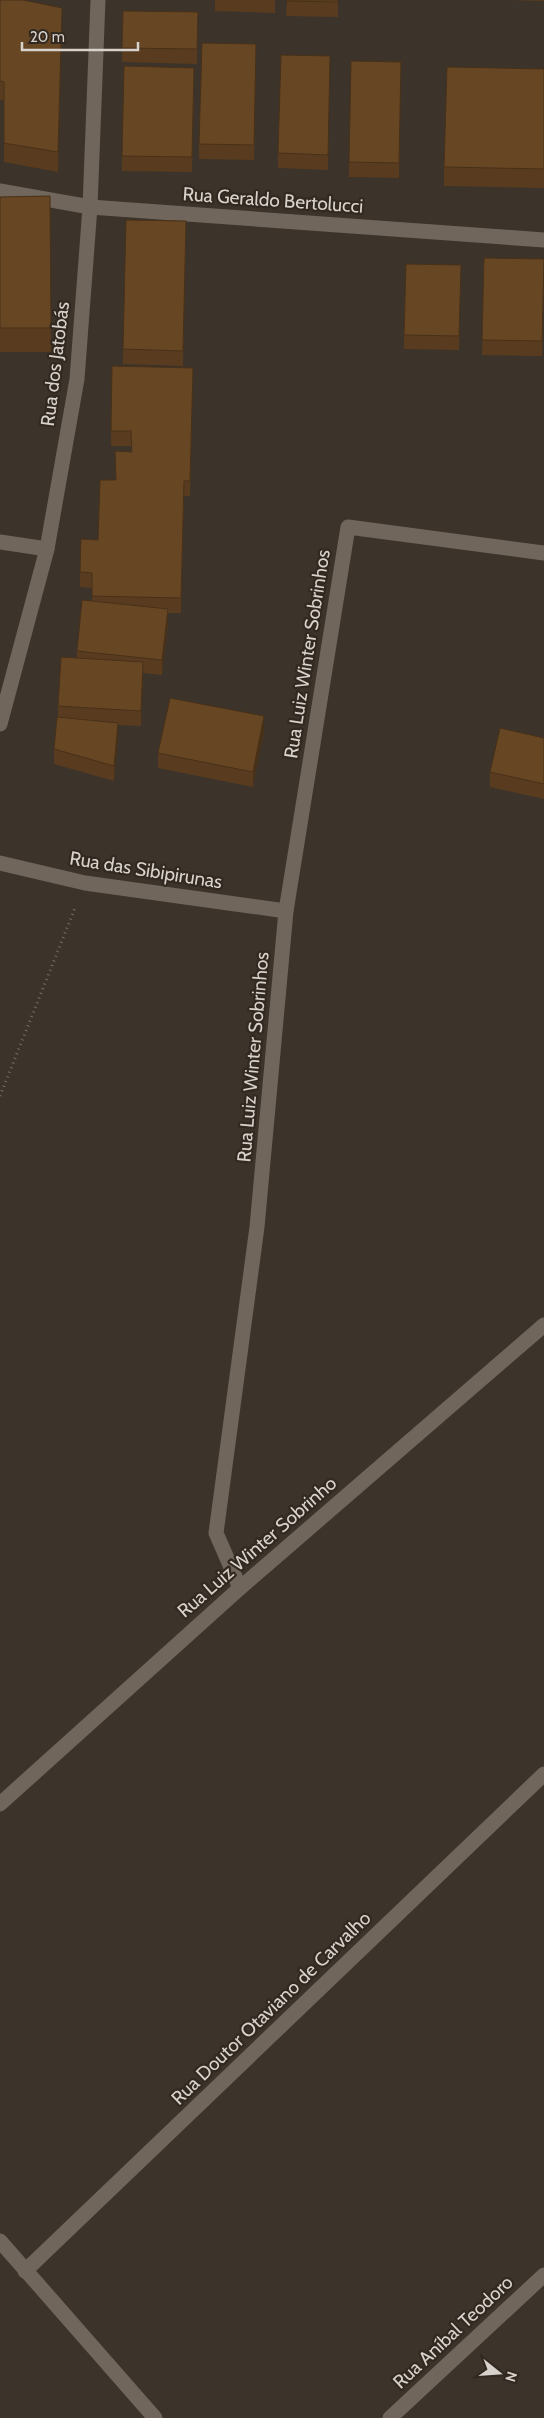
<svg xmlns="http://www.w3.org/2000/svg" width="544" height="2418" font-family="Cabin,sans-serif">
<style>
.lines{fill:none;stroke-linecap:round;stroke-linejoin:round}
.path{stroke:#756d65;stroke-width:3;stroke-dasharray:1 4;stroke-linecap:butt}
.minor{stroke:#71665c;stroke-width:15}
.wall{fill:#593c1f}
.shaded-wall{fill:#483119}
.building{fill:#674624;stroke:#483119}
.labels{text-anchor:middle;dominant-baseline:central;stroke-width:4.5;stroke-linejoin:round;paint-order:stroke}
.street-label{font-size:19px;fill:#d8d2cc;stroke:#322920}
</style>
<rect width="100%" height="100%" fill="#3c332a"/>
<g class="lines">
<!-- path -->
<path class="path" d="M 0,1096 L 75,908"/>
<!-- minor -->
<g class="minor">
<path d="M 0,191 L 90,207 L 544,240"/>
<path d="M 0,542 L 47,549"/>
<path d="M 0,724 L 47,549 L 77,379 L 90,207 L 98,0"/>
<path d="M 0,863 L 85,883 L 286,911"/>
<path d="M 240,1588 L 216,1533 L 257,1227 L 286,911 L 348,527 L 544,553"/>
<path d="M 0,1804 L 240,1588 L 544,1325"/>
<path d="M 0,2241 L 155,2418"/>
<path d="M 25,2271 L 544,1774"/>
<path d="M 390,2418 L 544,2275"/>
</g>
</g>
<!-- wall -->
<g class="wall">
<path d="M 0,0 L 62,27 L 58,172 L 4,162 L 4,101 L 0,100 Z"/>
<path d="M 215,0 L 275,0 L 275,13 L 215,11 Z"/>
<path d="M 287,0 L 338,0 L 338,17 L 286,16 Z"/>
<path d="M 507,0 L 544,0 L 544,1 Z"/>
<path d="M 123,11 L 198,12 L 197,64 L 122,62 Z"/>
<path d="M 256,44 L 254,160 L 199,159 L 199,144 Z"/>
<path d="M 330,56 L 328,170 L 278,168 L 278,153 Z"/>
<path d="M 544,69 L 544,188 L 444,186 L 444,167 Z"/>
<path d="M 401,76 L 399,178 L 349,177 L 349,162 Z"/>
<path d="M 194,83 L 192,172 L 122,171 L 122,156 Z"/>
<path d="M 50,196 L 51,352 L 0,352 L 0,197 Z"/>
<path d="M 186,236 L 183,366 L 123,364 L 123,349 Z"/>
<path d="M 484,258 L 544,280 L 542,356 L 482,355 Z"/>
<path d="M 461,265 L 459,350 L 404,349 L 404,335 Z"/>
<path d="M 112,366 L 193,368 L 190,496 L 184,496 L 181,613 L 168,613 L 168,623 L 162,675 L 143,673 L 141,726 L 118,725 L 118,737 L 114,781 L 54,764 L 54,749 L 58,717 L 58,706 L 77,658 L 77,651 L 92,601 L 92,588 L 80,587 L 80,572 L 98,540 L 131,452 L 131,446 L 111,446 Z"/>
<path d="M 264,731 L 253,787 L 158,768 L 158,753 Z"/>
<path d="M 544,738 L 544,799 L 490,787 L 490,772 Z"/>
</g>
<!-- shaded-wall -->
<g class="shaded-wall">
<path d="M 62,8 L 62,27 L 58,172 L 58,152 Z"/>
<path d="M 168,609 L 168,623 L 162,675 L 162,660 Z"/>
<path d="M 143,662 L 143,677 L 141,726 L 141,711 Z"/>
<path d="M 264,716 L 264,731 L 253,787 L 253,772 Z"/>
<path d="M 118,723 L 118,737 L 114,781 L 114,766 Z"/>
</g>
<!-- building -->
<g class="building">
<path d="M 0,0 L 23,0 L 62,8 L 58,152 L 4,143 L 4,82 L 0,81 Z"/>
<path d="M 287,0 L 338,0 L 338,2 L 286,1 Z"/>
<path d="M 123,11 L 198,12 L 197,49 L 122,48 Z"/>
<path d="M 202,43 L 256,44 L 254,145 L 199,144 Z"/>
<path d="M 281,55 L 330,56 L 328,155 L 278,153 Z"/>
<path d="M 351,61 L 401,62 L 399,163 L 349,162 Z"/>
<path d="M 124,66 L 194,68 L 192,157 L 122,156 Z"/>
<path d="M 447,67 L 544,69 L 544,169 L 444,167 Z"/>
<path d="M 50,196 L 51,328 L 0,328 L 0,197 Z"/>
<path d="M 126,220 L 186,221 L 183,351 L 123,349 Z"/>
<path d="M 484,258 L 544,259 L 542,341 L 482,340 Z"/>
<path d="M 406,264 L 461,265 L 459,336 L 404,335 Z"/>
<path d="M 112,366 L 193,368 L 190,481 L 184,481 L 181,598 L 92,596 L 92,573 L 80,572 L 81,539 L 98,540 L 100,480 L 116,480 L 115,451 L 132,452 L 131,431 L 111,431 Z"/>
<path d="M 82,600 L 168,609 L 162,660 L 77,651 Z"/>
<path d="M 61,657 L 143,662 L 141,711 L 58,706 Z"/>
<path d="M 170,698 L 264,716 L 253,772 L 158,753 Z"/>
<path d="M 57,717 L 118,723 L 114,766 L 54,749 Z"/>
<path d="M 500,728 L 544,738 L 544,784 L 490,772 Z"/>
</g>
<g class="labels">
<!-- street labels -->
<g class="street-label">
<text transform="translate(273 200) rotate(4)">Rua Geraldo Bertolucci</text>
<text transform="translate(55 364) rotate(-83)">Rua dos Jatobás</text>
<text transform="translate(307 654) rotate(-81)">Rua Luiz Winter Sobrinhos</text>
<text transform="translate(146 870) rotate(9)">Rua das Sibipirunas</text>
<text transform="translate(253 1057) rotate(-85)">Rua Luiz Winter Sobrinhos</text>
<text transform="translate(257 1547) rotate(-41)">Rua Luiz Winter Sobrinho</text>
<text transform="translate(271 2008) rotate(-44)">Rua Doutor Otaviano de Carvalho</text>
<text transform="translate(453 2332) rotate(-43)">Rua Aníbal Teodoro</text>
</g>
</g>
<!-- north arrow -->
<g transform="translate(499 2373) rotate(107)" stroke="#322920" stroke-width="4" paint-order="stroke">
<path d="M0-4L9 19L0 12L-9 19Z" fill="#d8d2cc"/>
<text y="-8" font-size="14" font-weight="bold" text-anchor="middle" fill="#d8d2cc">N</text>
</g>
<!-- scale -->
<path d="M22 42v8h116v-8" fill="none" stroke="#d8d2cc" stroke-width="2.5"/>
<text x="30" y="42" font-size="15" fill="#d8d2cc" stroke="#322920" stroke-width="4" paint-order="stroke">20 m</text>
</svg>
